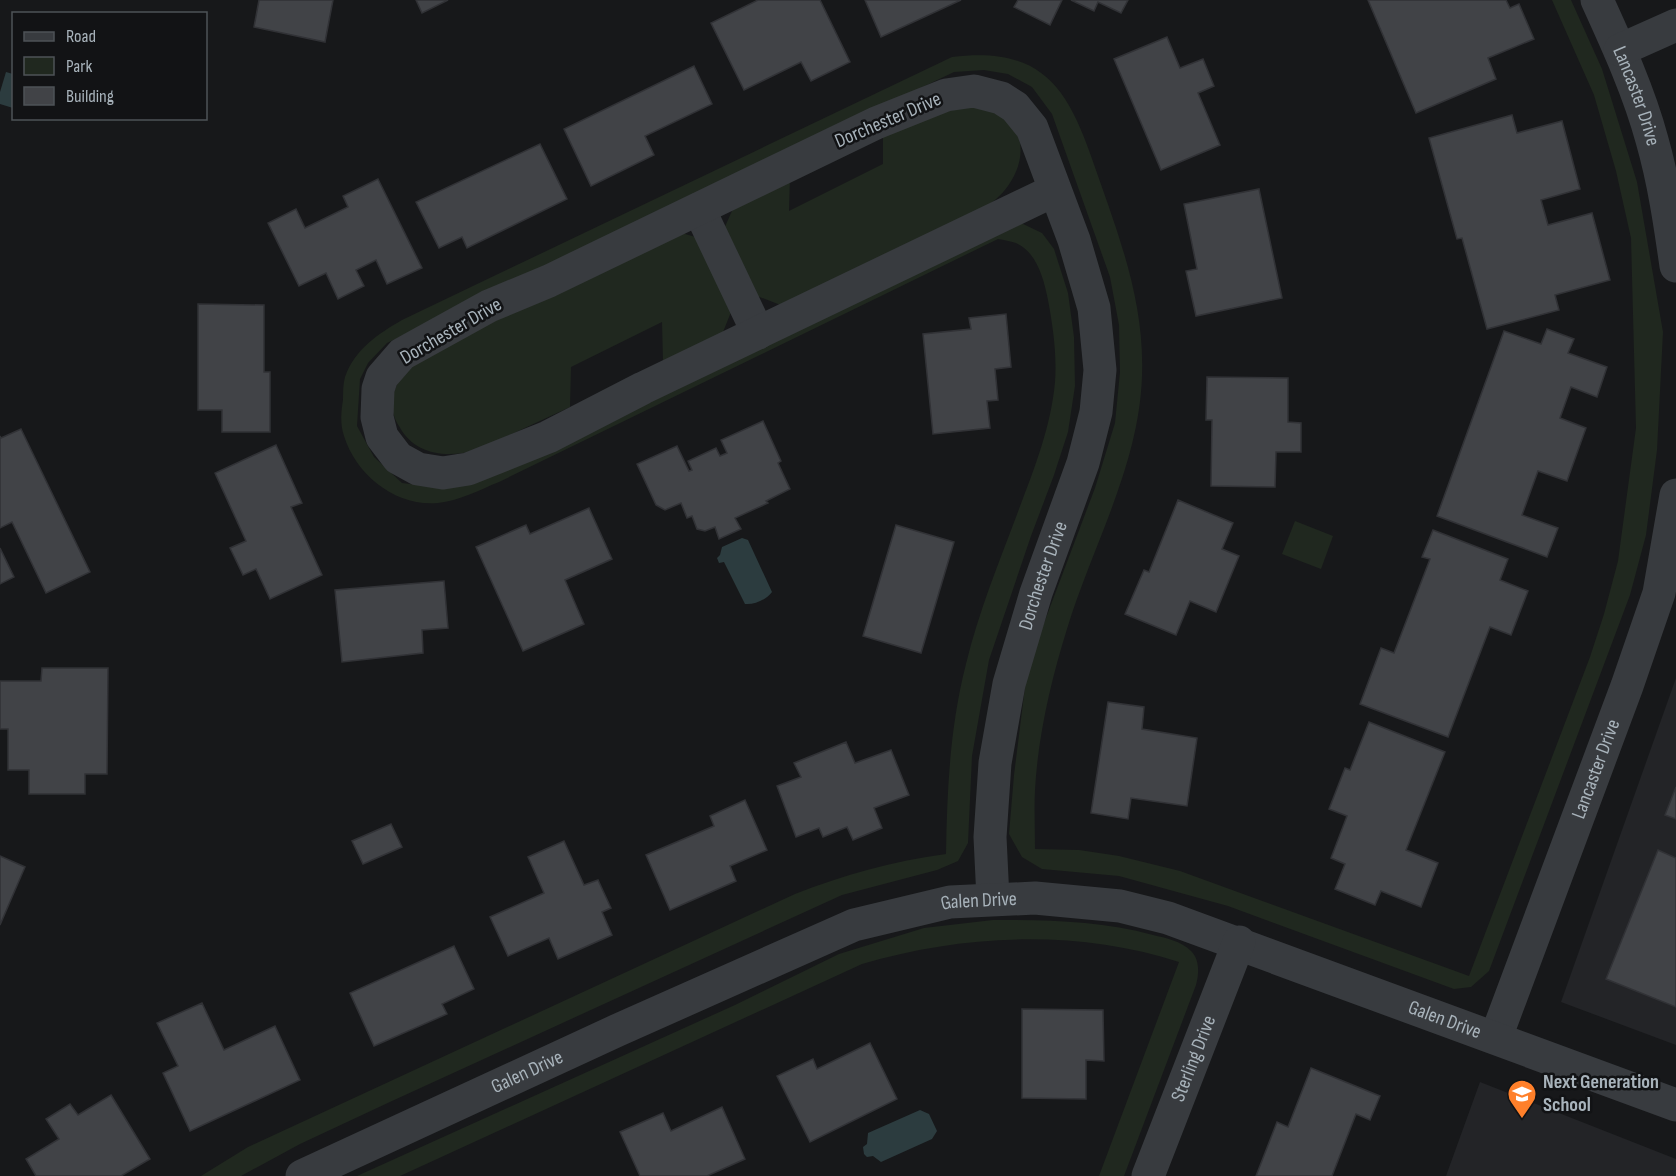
<svg xmlns="http://www.w3.org/2000/svg" width="1676" height="1176" font-family="'Sofia Sans Condensed',sans-serif">
<style>
.built{fill:#232427}
.green{fill:#20281f}
.water{fill:#2c3c3f}
.building{fill:#414347;stroke:#313236;stroke-width:1.5}
.lines{fill:none;stroke-linecap:round;stroke-linejoin:round}
.minor{stroke:#383b3f;stroke-width:33}
.labels{text-anchor:middle;dominant-baseline:central;stroke-width:5;stroke-linejoin:round;paint-order:stroke}
.street-label{font-size:20px;fill:#a8b3bb;stroke:#121315}
.poi-label{font-size:20px;font-weight:bold;fill:#a8b3bb;stroke:#121315;text-anchor:start}
</style>
<rect width="100%" height="100%" fill="#17181a"/>
<!-- built -->
<g class="built">
<path d="M 1676,678 L 1676,1045 L 1561,1002 Z"/>
<path d="M 1480,1082 L 1676,1159 L 1676,1176 L 1446,1176 Z"/>
</g>
<!-- green -->
<g class="green">
<path d="M 1552,0 L 1571,0 L 1602,69 L 1637,182 L 1663,332 L 1657,450 L 1646,535 L 1630,595 L 1489,971 L 1471,987 L 1454,989 L 1228,906 L 1119,876 L 1042,869 L 1022,857 L 1009,834 L 1014,775 L 1026,679 L 1041,631 L 1095,488 L 1115,423 L 1120,372 L 1119,325 L 1110,277 L 1052,114 L 1032,87 L 1008,74 L 984,70 L 954,72 L 387,343 L 368,363 L 360,379 L 357,426 L 374,457 L 402,483 L 434,487 L 1021,223 L 1042,233 L 1054,249 L 1068,293 L 1074,337 L 1075,386 L 1068,432 L 1054,475 L 1031,536 L 989,660 L 972,756 L 968,843 L 958,861 L 937,870 L 842,895 L 392,1101 L 300,1144 L 241,1176 L 201,1176 L 248,1147 L 795,894 C 844,875 893,861 946,854 C 947,790 950,726 966,664 C 979,610 1000,560 1019,509 C 1035,467 1051,426 1055,382 C 1057,354 1053,327 1048,300 C 1044,280 1037,252 1016,243 C 1010,241 1004,240 998,239 L 499,482 C 479,490 459,501 438,503 C 396,507 356,475 344,436 C 340,424 341,412 343,400 C 343,393 343,384 345,377 C 355,349 378,334 402,320 L 952,57 C 1036,47 1065,81 1091,156 C 1116,228 1145,298 1142,376 C 1139,466 1093,544 1067,629 C 1051,680 1038,736 1035,790 C 1034,809 1035,829 1035,849 L 1079,850 L 1119,856 L 1180,871 L 1469,976 L 1590,657 L 1604,614 L 1618,561 L 1636,428 L 1631,238 L 1616,171 L 1594,95 Z"/>
<path d="M 979,102 C 988,108 1008,118 1013,126 C 1030,149 1016,183 995,200 C 989,205 982,209 976,213 L 783,306 L 752,294 L 723,231 L 736,202 L 790,176 L 789,211 L 883,164 L 883,131 Z"/>
<path d="M 674,231 L 703,239 L 735,302 L 723,332 L 663,362 L 662,322 L 571,367 L 570,407 L 477,450 C 448,458 415,456 399,426 C 394,419 391,408 392,399 C 395,385 403,374 411,362 Z"/>
<path d="M 1295,521 L 1333,536 L 1321,569 L 1282,554 Z"/>
<path d="M 993,920 C 1047,920 1101,921 1153,935 C 1166,938 1181,941 1191,951 C 1200,960 1199,974 1196,985 L 1124,1176 L 1099,1176 L 1179,962 C 1077,929 963,934 862,964 L 400,1176 L 357,1176 L 735,1005 L 839,954 L 924,928 Z"/>
</g>
<!-- water -->
<g class="water">
<path d="M 6,72 L 13,74 L 13,108 L 0,104 L 0,92 Z"/>
<path d="M 742,538 L 748,540 L 772,592 C 767,599 755,605 745,604 L 724,562 L 719,563 L 717,558 L 720,555 L 722,547 Z"/>
<path d="M 920,1110 L 929,1114 L 937,1131 L 932,1139 L 881,1162 L 873,1156 L 867,1157 L 864,1154 L 863,1147 L 867,1144 L 868,1133 Z"/>
</g>
<!-- building -->
<g class="building">
<path d="M 259,0 L 333,0 L 325,42 L 254,27 Z"/>
<path d="M 416,0 L 448,0 L 422,13 Z"/>
<path d="M 758,0 L 820,0 L 850,62 L 811,81 L 801,62 L 744,90 L 711,23 Z"/>
<path d="M 865,0 L 961,0 L 881,37 Z"/>
<path d="M 1018,0 L 1062,0 L 1050,25 L 1014,7 Z"/>
<path d="M 1071,0 L 1128,0 L 1121,13 L 1098,2 L 1094,11 Z"/>
<path d="M 1368,0 L 1506,0 L 1510,8 L 1519,4 L 1534,39 L 1488,58 L 1496,79 L 1416,113 Z"/>
<path d="M 1167,37 L 1180,68 L 1203,59 L 1214,86 L 1198,93 L 1220,145 L 1161,170 L 1114,59 Z"/>
<path d="M 694,66 L 712,104 L 645,136 L 654,155 L 591,186 L 564,129 Z"/>
<path d="M 1512,115 L 1517,133 L 1562,121 L 1580,189 L 1541,200 L 1548,225 L 1592,213 L 1610,280 L 1555,295 L 1559,310 L 1487,329 L 1462,238 L 1457,239 L 1429,138 Z"/>
<path d="M 540,144 L 567,199 L 467,248 L 462,237 L 439,248 L 416,202 Z"/>
<path d="M 378,179 L 422,268 L 387,284 L 376,260 L 356,270 L 364,286 L 338,299 L 326,273 L 299,286 L 268,223 L 296,209 L 305,228 L 348,207 L 343,196 Z"/>
<path d="M 1259,189 L 1282,298 L 1196,316 L 1186,271 L 1197,269 L 1184,204 Z"/>
<path d="M 198,304 L 264,305 L 264,372 L 270,372 L 270,432 L 222,432 L 222,410 L 198,410 Z"/>
<path d="M 1006,314 L 1011,367 L 995,369 L 998,400 L 987,401 L 990,428 L 933,434 L 923,334 L 971,329 L 969,318 Z"/>
<path d="M 1547,329 L 1574,339 L 1568,353 L 1607,367 L 1597,397 L 1571,387 L 1560,418 L 1586,428 L 1567,481 L 1538,471 L 1522,515 L 1558,528 L 1547,557 L 1437,516 L 1504,331 L 1541,344 Z"/>
<path d="M 1207,377 L 1288,378 L 1288,422 L 1301,423 L 1301,452 L 1276,452 L 1275,487 L 1211,486 L 1212,420 L 1206,420 Z"/>
<path d="M 763,421 L 781,461 L 778,463 L 790,489 L 766,501 L 768,503 L 735,518 L 741,529 L 719,539 L 715,527 L 705,531 L 697,529 L 692,516 L 687,518 L 681,503 L 665,510 L 656,505 L 637,464 L 677,446 L 689,471 L 692,470 L 688,461 L 716,448 L 720,456 L 727,453 L 721,440 Z"/>
<path d="M 21,429 L 90,572 L 46,593 L 12,522 L 0,528 L 0,436 L 1,438 Z"/>
<path d="M 276,445 L 302,503 L 291,507 L 322,575 L 270,599 L 256,569 L 243,575 L 230,548 L 246,541 L 215,473 Z"/>
<path d="M 1178,500 L 1233,523 L 1222,549 L 1239,556 L 1216,612 L 1190,601 L 1176,635 L 1125,614 L 1144,570 L 1149,572 Z"/>
<path d="M 589,508 L 612,559 L 565,580 L 584,624 L 523,651 L 476,547 L 526,525 L 530,534 Z"/>
<path d="M 896,525 L 954,542 L 921,653 L 863,636 Z"/>
<path d="M 1433,530 L 1508,559 L 1500,580 L 1528,591 L 1511,635 L 1490,627 L 1448,737 L 1360,704 L 1381,648 L 1394,653 L 1430,559 L 1422,557 Z"/>
<path d="M 0,548 L 14,577 L 0,584 Z"/>
<path d="M 444,581 L 448,628 L 422,630 L 423,653 L 342,662 L 335,590 Z"/>
<path d="M 42,668 L 108,668 L 107,774 L 85,774 L 85,794 L 29,794 L 29,770 L 8,770 L 8,729 L 0,729 L 0,681 L 41,681 Z"/>
<path d="M 1108,702 L 1144,707 L 1142,729 L 1197,738 L 1187,806 L 1131,798 L 1128,819 L 1091,813 Z"/>
<path d="M 1369,722 L 1445,752 L 1406,850 L 1438,863 L 1421,907 L 1381,891 L 1375,905 L 1335,889 L 1345,864 L 1331,858 L 1347,816 L 1329,809 L 1345,768 L 1350,770 Z"/>
<path d="M 846,742 L 855,763 L 891,750 L 909,795 L 874,808 L 882,828 L 853,840 L 847,827 L 823,837 L 819,828 L 796,837 L 777,786 L 801,777 L 794,763 Z"/>
<path d="M 1676,787 L 1676,819 L 1665,815 Z"/>
<path d="M 745,800 L 767,850 L 730,866 L 736,881 L 670,910 L 646,855 L 714,826 L 710,816 Z"/>
<path d="M 391,824 L 402,847 L 363,864 L 352,841 Z"/>
<path d="M 564,841 L 584,885 L 598,880 L 611,908 L 602,912 L 612,935 L 558,959 L 549,938 L 508,956 L 490,917 L 544,893 L 528,857 Z"/>
<path d="M 1658,850 L 1676,858 L 1676,1007 L 1606,979 Z"/>
<path d="M 0,856 L 25,867 L 0,925 Z"/>
<path d="M 454,946 L 474,989 L 442,1004 L 447,1014 L 374,1046 L 350,993 Z"/>
<path d="M 202,1003 L 224,1050 L 275,1026 L 300,1080 L 190,1131 L 163,1073 L 178,1066 L 157,1023 Z"/>
<path d="M 1022,1009 L 1103,1010 L 1104,1061 L 1086,1060 L 1086,1099 L 1022,1098 Z"/>
<path d="M 870,1043 L 897,1099 L 810,1142 L 777,1076 L 813,1059 L 817,1069 Z"/>
<path d="M 1311,1068 L 1380,1096 L 1370,1120 L 1356,1114 L 1332,1176 L 1256,1176 L 1277,1122 L 1288,1127 Z"/>
<path d="M 111,1095 L 150,1159 L 121,1176 L 36,1176 L 26,1159 L 59,1139 L 46,1119 L 70,1104 L 78,1115 Z"/>
<path d="M 722,1107 L 745,1159 L 707,1176 L 640,1176 L 620,1132 L 663,1113 L 671,1131 Z"/>
</g>
<g class="lines">
<!-- minor -->
<g class="minor">
<path id="s1" d="M 1597,0 C 1618,46 1639,92 1652,140 C 1664,182 1670,224 1676,266"/>
<path d="M 1620,50 L 1676,25"/>
<path d="M 699,209 L 758,333"/>
<path id="s2" d="M 993,899 L 990,837 L 995,763 L 1009,684 L 1036,593 L 1083,463 L 1096,412 L 1100,370 L 1094,308 L 1074,240 L 1032,128 L 1015,107 L 1001,98 L 974,91 L 946,95 L 876,123 L 549,281 L 489,306 L 402,354 L 382,377 L 378,389 L 377,417 L 382,437 L 398,458 L 418,469 L 443,473 L 468,469 L 548,437 L 643,388 L 1055,190"/>
<path id="s3" d="M 1496,1037 L 1627,686 L 1659,593 L 1676,495"/>
<path id="s4" d="M 302,1176 L 618,1030 L 854,925 L 950,902 L 1035,898 L 1120,906 L 1168,918 L 1676,1105"/>
<path id="s5" d="M 1148,1176 L 1239,942"/>
</g>
</g>
<!-- icons -->
<defs>
<g id="school-pin" transform="scale(1.5)"><path d="M0 17L-7.5 6A9.5 9.5 0 1 1 7.5 6Z" fill="#ff802a" stroke="#121315"/><path d="M0-5L7-2L0 1L-7-2ZM-4 1L0 2.5L4 1V4Q0 6-4 4Z" fill="#fff"/></g>
</defs>
<g fill-rule="evenodd">
<use href="#school-pin" x="1522" y="1094"/>
</g>
<g class="labels">
<!-- street labels -->
<g class="street-label">
<text stroke="none"><textPath href="#s1" startOffset="104">Lancaster Drive</textPath></text>
<text transform="translate(888 120) rotate(-23)">Dorchester Drive</text>
<text transform="translate(451 331) rotate(-30)">Dorchester Drive</text>
<text stroke="none"><textPath href="#s2" startOffset="330">Dorchester Drive</textPath></text>
<text stroke="none"><textPath href="#s3" startOffset="286">Lancaster Drive</textPath></text>
<text stroke="none"><textPath href="#s4" startOffset="734">Galen Drive</textPath></text>
<text stroke="none"><textPath href="#s4" startOffset="1220">Galen Drive</textPath></text>
<text stroke="none"><textPath href="#s5" startOffset="126">Sterling Drive</textPath></text>
<text stroke="none"><textPath href="#s4" startOffset="248">Galen Drive</textPath></text>
</g>
<!-- poi labels -->
<g class="poi-label">
<text x="1543" y="1082">Next Generation<tspan x="1543" dy="23">School</tspan></text>
</g>
</g>
<!-- legend -->
<rect x="12" y="12" width="195" height="108" fill="#121315" stroke="#4e5357" stroke-width="1.5"/>
<rect x="24" y="32" width="30" height="9" fill="#383b3f" stroke="#4e5357" stroke-width="1.5"/>
<text x="66" y="42" font-size="18" fill="#a8b3bb">Road</text>
<rect x="24" y="57" width="30" height="18" fill="#20281f" stroke="#4e5357" stroke-width="1.5"/>
<text x="66" y="72" font-size="18" fill="#a8b3bb">Park</text>
<rect x="24" y="87" width="30" height="18" fill="#414347" stroke="#4e5357" stroke-width="1.5"/>
<text x="66" y="102" font-size="18" fill="#a8b3bb">Building</text>
</svg>
